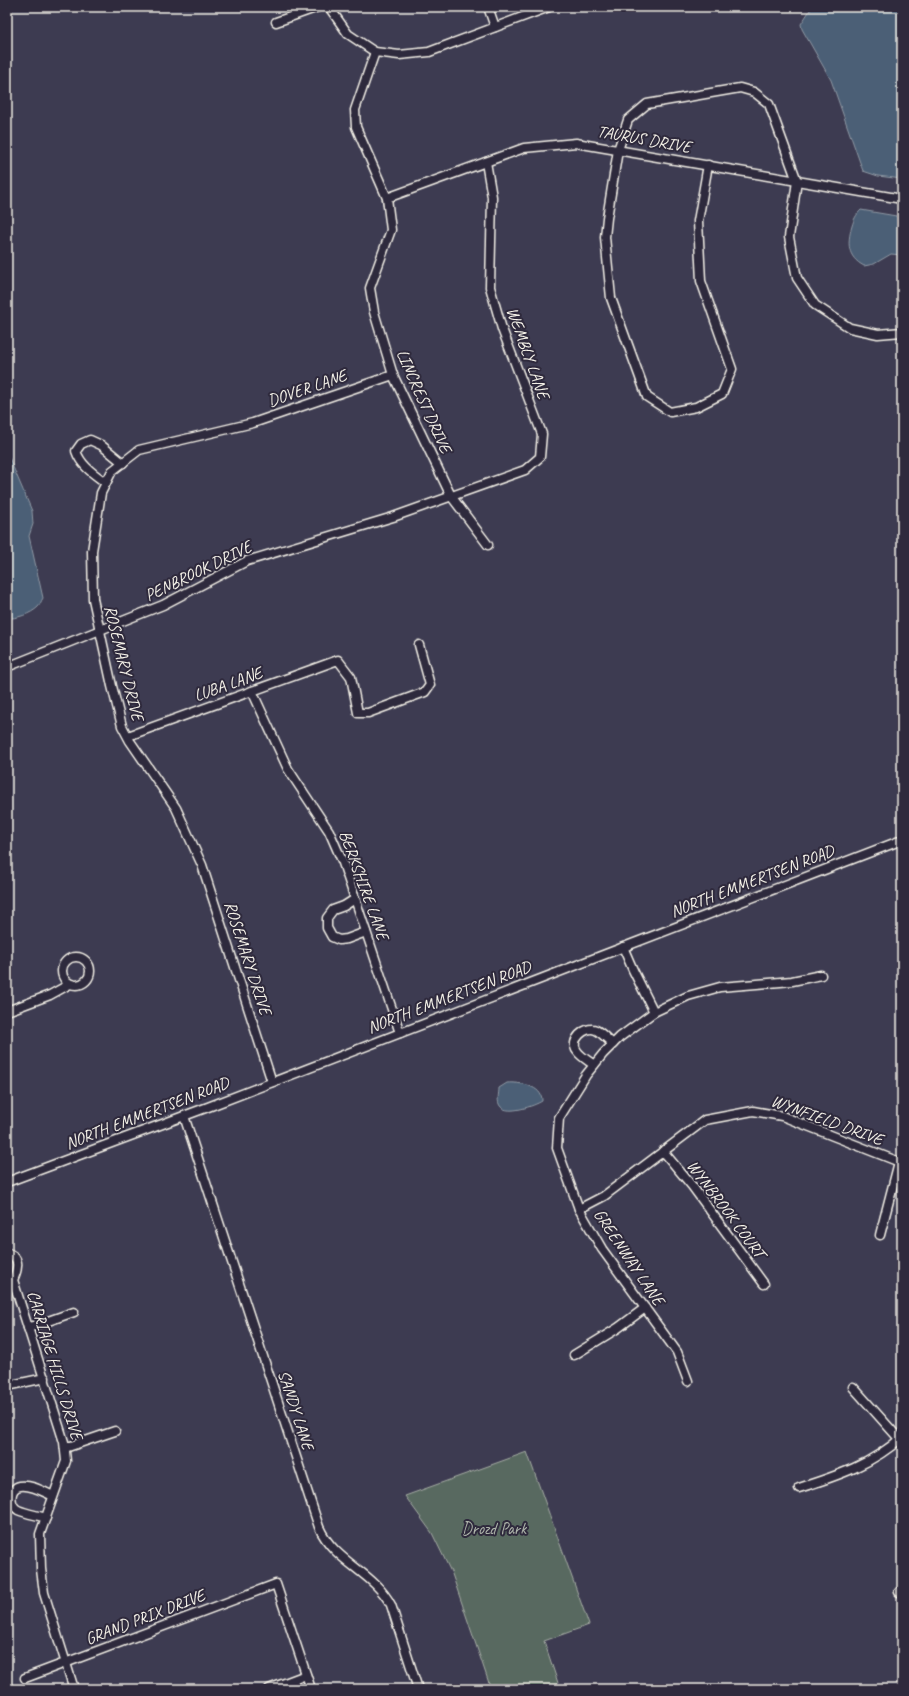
<svg xmlns="http://www.w3.org/2000/svg" width="909" height="1696" font-family="Caveat,sans-serif">
<style>
.green{fill:#586961;stroke:#a6ada4}
.water{fill:#4b5f76;stroke:#8f99a4}
.lines{fill:none;stroke-linecap:round;stroke-linejoin:round}
.minor-casing{stroke:#f4f1e8;stroke-width:11}
.minor{stroke:#2f2a3d;stroke-width:8}
.labels{text-anchor:middle;dominant-baseline:central;stroke-width:4;stroke-linejoin:round;paint-order:stroke}
.street-label{font-size:17px;fill:#f4f1e8;stroke:#2f2a3d}
.park-label{font-size:17px;fill:#aeb4ab;stroke:#2f2a3d}
</style>
<rect width="100%" height="100%" fill="#3d3b51"/>
<filter id="ink" filterUnits="userSpaceOnUse"><feTurbulence type="fractalNoise" baseFrequency=".025" numOctaves="2"/><feDisplacementMap in="SourceGraphic" scale="8" xChannelSelector="R" yChannelSelector="G"/><feConvolveMatrix kernelMatrix="1 2 1 2 8 2 1 2 1" color-interpolation-filters="sRGB"/></filter>
<g filter="url(#ink)">
<!-- green -->
<path class="green" d="M 527,1452 L 589,1625 L 544,1641 L 560,1689 L 491,1689 L 452,1574 L 432,1533 L 405,1496 Z"/>
<!-- water -->
<g class="water">
<path d="M 812,7 L 902,7 L 902,45 L 899,51 L 902,64 L 902,179 L 878,176 L 863,171 L 831,80 L 802,29 L 801,24 Z"/>
<path d="M 861,210 L 902,217 L 902,255 L 891,254 L 874,264 L 864,266 C 847,257 847,243 852,226 C 854,219 856,215 861,210 Z"/>
<path d="M 7,453 L 32,511 L 33,524 L 29,536 L 43,598 C 41,601 40,605 38,607 C 31,614 16,619 7,618 Z"/>
<path d="M 507,1083 C 519,1082 543,1086 542,1101 C 534,1106 508,1115 501,1107 C 496,1102 499,1094 499,1088 Z"/>
</g>
<g class="lines">
<!-- minor casing -->
<g class="minor-casing">
<g id="minor">
<path d="M 329,7 L 348,34 L 375,52 L 399,55 L 429,52 L 549,7"/>
<path d="M 488,7 L 495,27"/>
<path d="M 276,22 L 318,7"/>
<path d="M 375,52 L 355,110 L 356,127 L 387,198 L 391,230 L 370,288 L 374,312 L 393,375 L 451,496 L 488,545"/>
<path d="M 708,165 L 698,221 L 701,281 L 732,369 L 722,394 L 696,407 L 670,412 L 647,397 L 611,298 L 605,237 L 607,218 L 618,150 L 628,120 L 647,104 L 740,88 L 754,92 L 769,104 L 797,181 L 789,237 L 797,278 L 815,305 L 850,328 L 878,334 L 902,332"/>
<path d="M 387,198 L 524,148 L 576,143 L 902,199"/>
<path d="M 106,483 C 94,474 81,466 76,451 L 81,444 L 90,440 L 101,445 L 123,463"/>
<path d="M 7,667 L 163,605 L 247,561 L 393,517 L 525,470 L 540,457 L 542,434 L 502,329 L 490,287 L 492,197 L 486,162"/>
<path d="M 252,691 L 288,769 L 329,831 L 343,863 L 400,1033"/>
<path d="M 128,736 L 338,660 L 351,677 L 358,713 L 368,713 L 425,692 L 430,685 L 419,645"/>
<path d="M 355,899 L 344,906 L 333,910 L 327,918 L 327,928 L 332,937 L 339,940 L 347,939 L 366,932"/>
<path d="M 623,947 L 633,970 L 654,1012"/>
<circle cx="76" cy="971" r="14"/>
<path d="M 7,1011 L 50,995 L 70,984"/>
<path d="M 594,1065 C 589,1061 581,1057 577,1051 C 569,1041 585,1025 596,1030 C 602,1033 608,1040 613,1044"/>
<path d="M 272,1082 L 202,865 L 176,808 L 130,741 L 122,726 L 112,686 L 93,599 L 92,551 L 101,493 L 112,471 L 139,450 L 253,423 L 393,375"/>
<path d="M 184,1116 L 319,1527 C 334,1562 374,1572 391,1605 L 418,1689"/>
<path d="M 663,1151 L 692,1186 L 764,1284"/>
<path d="M 7,1182 L 208,1107 L 902,840"/>
<path d="M 579,1209 L 604,1196 L 705,1120 L 753,1111 L 782,1116 L 902,1163"/>
<path d="M 880,1235 L 899,1162"/>
<path d="M 7,1253 C 21,1257 18,1269 13,1280 L 64,1442 L 66,1461 L 40,1534 L 41,1569 L 44,1593 L 74,1689"/>
<path d="M 28,1328 L 74,1312"/>
<path d="M 574,1355 L 618,1328 L 645,1308"/>
<path d="M 688,1381 L 677,1352 L 602,1249 L 579,1209 L 557,1148 L 559,1118 L 586,1075 L 603,1054 L 620,1037 L 654,1012 L 688,996 L 720,987 L 792,981 L 821,975"/>
<path d="M 7,1386 L 45,1378"/>
<path d="M 853,1387 L 902,1442"/>
<path d="M 65,1448 L 115,1431"/>
<path d="M 799,1488 C 837,1476 873,1464 902,1437"/>
<path d="M 46,1518 C 37,1515 27,1514 18,1510 C 9,1505 9,1488 20,1486 C 31,1484 44,1492 53,1496"/>
<path d="M 899,1592 L 902,1591"/>
<path d="M 25,1678 L 276,1584 L 311,1689"/>
<path d="M 269,1689 L 306,1675"/>
</g>
</g>
<!-- minor -->
<use href="#minor" class="minor"/>
</g>
</g>
<g class="labels">
<!-- street labels -->
<g class="street-label">
<text transform="translate(644 139) rotate(10)">TAURUS DRIVE</text>
<text transform="translate(528 353) rotate(70)">WEMBLY LANE</text>
<text transform="translate(307 388) rotate(-19)">DOVER LANE</text>
<text transform="translate(424 401) rotate(66)">LINCREST DRIVE</text>
<text transform="translate(198 571) rotate(-26)">PENBROOK DRIVE</text>
<text transform="translate(124 663) rotate(76)">ROSEMARY DRIVE</text>
<text transform="translate(228 684) rotate(-20)">LUBA LANE</text>
<text transform="translate(752 881) rotate(-21)">NORTH EMMERTSEN ROAD</text>
<text transform="translate(364 885) rotate(70)">BERKSHIRE LANE</text>
<text transform="translate(248 958) rotate(72)">ROSEMARY DRIVE</text>
<text transform="translate(449 997) rotate(-21)">NORTH EMMERTSEN ROAD</text>
<text transform="translate(147 1113) rotate(-21)">NORTH EMMERTSEN ROAD</text>
<text transform="translate(827 1120) rotate(20)">WYNFIELD DRIVE</text>
<text transform="translate(726 1209) rotate(53)">WYNBROOK COURT</text>
<text transform="translate(629 1257) rotate(56)">GREENWAY LANE</text>
<text transform="translate(55 1365) rotate(73)">CARRIAGE HILLS DRIVE</text>
<text transform="translate(296 1410) rotate(72)">SANDY LANE</text>
<text transform="translate(145 1617) rotate(-21)">GRAND PRIX DRIVE</text>
</g>
<!-- park labels -->
<g class="park-label">
<text x="494" y="1528">Drozd Park</text>
</g>
</g>
<!-- margin -->
<rect width="909" height="1696" fill="none" stroke="#2f2a3d" stroke-width="24"/>
<rect x="12" y="12" width="885" height="1672" fill="none" stroke="#f4f1e8" stroke-width="1.5" filter="url(#ink)"/>
</svg>
